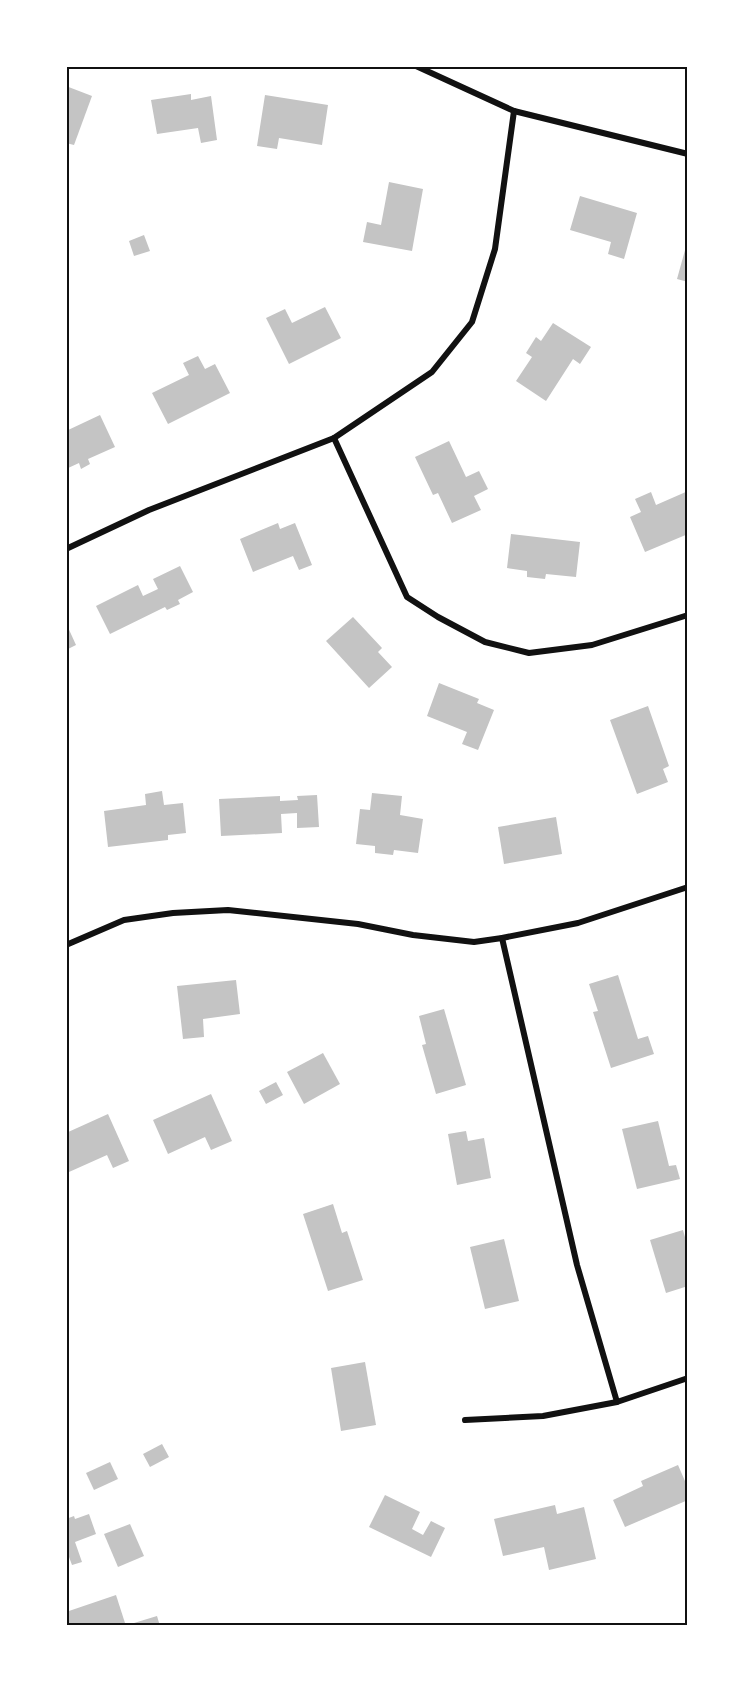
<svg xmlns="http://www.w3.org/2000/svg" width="754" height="1692" font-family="Raleway,sans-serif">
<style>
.building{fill:#c4c4c4}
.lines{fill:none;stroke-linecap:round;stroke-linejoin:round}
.minor{stroke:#111;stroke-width:6}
.neatline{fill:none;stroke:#111;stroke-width:2}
</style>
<rect width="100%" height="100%" fill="#fff"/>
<!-- building -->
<g class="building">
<path d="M 66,86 L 92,96 L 74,145 L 66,143 Z"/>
<path d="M 191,94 L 191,100 L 211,96 L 217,140 L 201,143 L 198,128 L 157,134 L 151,100 Z"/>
<path d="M 265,95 L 328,105 L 322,145 L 279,138 L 277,149 L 257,146 Z"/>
<path d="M 389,182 L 423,189 L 412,251 L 363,242 L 367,222 L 381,225 Z"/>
<path d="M 580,196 L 637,213 L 624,259 L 608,254 L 611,242 L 570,230 Z"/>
<path d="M 144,235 L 150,251 L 134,256 L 129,241 Z"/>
<path d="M 687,243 L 688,243 L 688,282 L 677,279 Z"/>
<path d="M 325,307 L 341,338 L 289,364 L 266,318 L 285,309 L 292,323 Z"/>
<path d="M 553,323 L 591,347 L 580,364 L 573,359 L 546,401 L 516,381 L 532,357 L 526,353 L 536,337 L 541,341 Z"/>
<path d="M 198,356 L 205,369 L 215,364 L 230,393 L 168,424 L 152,393 L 189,375 L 183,363 Z"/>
<path d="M 100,415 L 115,447 L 88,459 L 90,464 L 81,469 L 79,463 L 66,469 L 66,431 Z"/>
<path d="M 449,441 L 466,477 L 479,471 L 488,489 L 474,496 L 481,510 L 452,523 L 438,493 L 433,495 L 415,457 Z"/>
<path d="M 688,491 L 688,534 L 645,552 L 630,517 L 641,512 L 635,499 L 651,492 L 656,505 Z"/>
<path d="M 278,523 L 280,529 L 295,523 L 312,565 L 299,570 L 293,556 L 253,572 L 240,539 Z"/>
<path d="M 511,534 L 580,542 L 576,577 L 546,574 L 545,579 L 527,577 L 527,571 L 507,568 Z"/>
<path d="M 180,566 L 193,592 L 178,600 L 180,604 L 167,610 L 165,607 L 110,634 L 96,606 L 138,585 L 143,596 L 158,589 L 153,579 Z"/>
<path d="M 353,617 L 382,648 L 378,652 L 392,667 L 369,688 L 326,641 Z"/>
<path d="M 66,623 L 76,645 L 66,650 Z"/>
<path d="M 439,683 L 479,699 L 477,703 L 494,710 L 478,750 L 462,744 L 467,732 L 427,716 Z"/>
<path d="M 648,706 L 669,766 L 663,769 L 668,782 L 637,794 L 610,720 Z"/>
<path d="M 162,791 L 164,805 L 183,803 L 186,833 L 168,835 L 168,840 L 108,847 L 104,811 L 146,805 L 145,794 Z"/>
<path d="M 372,793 L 402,796 L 400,815 L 423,819 L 418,853 L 394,850 L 393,855 L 375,853 L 375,846 L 356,844 L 360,809 L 370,810 Z"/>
<path d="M 317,795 L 319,827 L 297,828 L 297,813 L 281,814 L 282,833 L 221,836 L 219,799 L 280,796 L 280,801 L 298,800 L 297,796 Z"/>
<path d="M 556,817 L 562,854 L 504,864 L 498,827 Z"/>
<path d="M 618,975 L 638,1039 L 648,1036 L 654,1054 L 611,1068 L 593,1012 L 598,1011 L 589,984 Z"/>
<path d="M 236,980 L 240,1014 L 203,1019 L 204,1037 L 183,1039 L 177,986 Z"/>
<path d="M 444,1009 L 466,1085 L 436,1094 L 422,1045 L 426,1044 L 419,1016 Z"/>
<path d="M 323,1053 L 340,1084 L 304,1104 L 287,1072 Z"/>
<path d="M 276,1082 L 283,1095 L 266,1104 L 259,1091 Z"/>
<path d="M 211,1094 L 232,1141 L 211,1150 L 205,1137 L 168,1154 L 153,1120 Z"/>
<path d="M 108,1114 L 129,1161 L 113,1168 L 107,1155 L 69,1172 L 66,1164 L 66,1133 Z"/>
<path d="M 658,1121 L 669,1166 L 676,1165 L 680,1179 L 637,1189 L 622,1129 Z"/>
<path d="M 466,1131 L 468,1141 L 484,1138 L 491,1178 L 457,1185 L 448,1134 Z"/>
<path d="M 333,1204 L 342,1233 L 347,1231 L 363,1280 L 328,1291 L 303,1214 Z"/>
<path d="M 683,1230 L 688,1248 L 688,1286 L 666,1293 L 650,1240 Z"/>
<path d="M 504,1239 L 519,1301 L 485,1309 L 470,1247 Z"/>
<path d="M 365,1362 L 376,1425 L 341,1431 L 331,1368 Z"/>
<path d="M 162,1444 L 169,1457 L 150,1467 L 143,1454 Z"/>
<path d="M 110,1462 L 118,1479 L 94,1490 L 86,1473 Z"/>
<path d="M 678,1465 L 688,1488 L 688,1500 L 625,1527 L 613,1500 L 643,1486 L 641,1481 Z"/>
<path d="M 385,1495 L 420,1512 L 412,1529 L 423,1535 L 431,1521 L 445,1528 L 431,1557 L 369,1527 Z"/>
<path d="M 555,1505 L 557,1514 L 584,1507 L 596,1559 L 549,1570 L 544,1547 L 503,1556 L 494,1519 Z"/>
<path d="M 89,1514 L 96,1534 L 75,1542 L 82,1562 L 72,1565 L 69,1557 L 66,1559 L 66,1519 L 74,1516 L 75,1519 Z"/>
<path d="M 130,1524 L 144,1556 L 118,1567 L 104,1534 Z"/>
<path d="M 116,1595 L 125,1623 L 117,1626 L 66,1626 L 66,1612 Z"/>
<path d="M 157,1616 L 160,1626 L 135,1626 L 134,1623 Z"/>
</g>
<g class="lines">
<!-- minor -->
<g class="minor">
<path d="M 416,66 L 514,111 L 688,154"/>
<path d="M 334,438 L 407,597 L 438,617 L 485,642 L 529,653 L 592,645 L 688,615"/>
<path d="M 66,549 L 149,510 L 334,438 L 432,372 L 472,322 L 495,249 L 514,111"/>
<path d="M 502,938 L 577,1265 L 617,1402"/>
<path d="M 66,945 L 124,920 L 173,913 L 228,910 L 358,924 L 413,935 L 474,942 L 502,938 L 578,923 L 688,887"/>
<path d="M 465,1420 L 543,1416 L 617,1402 L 688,1378"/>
</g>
</g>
<!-- border -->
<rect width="754" height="1692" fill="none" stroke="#ffffff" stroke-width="135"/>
<rect x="68" y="68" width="618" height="1556" class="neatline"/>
</svg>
